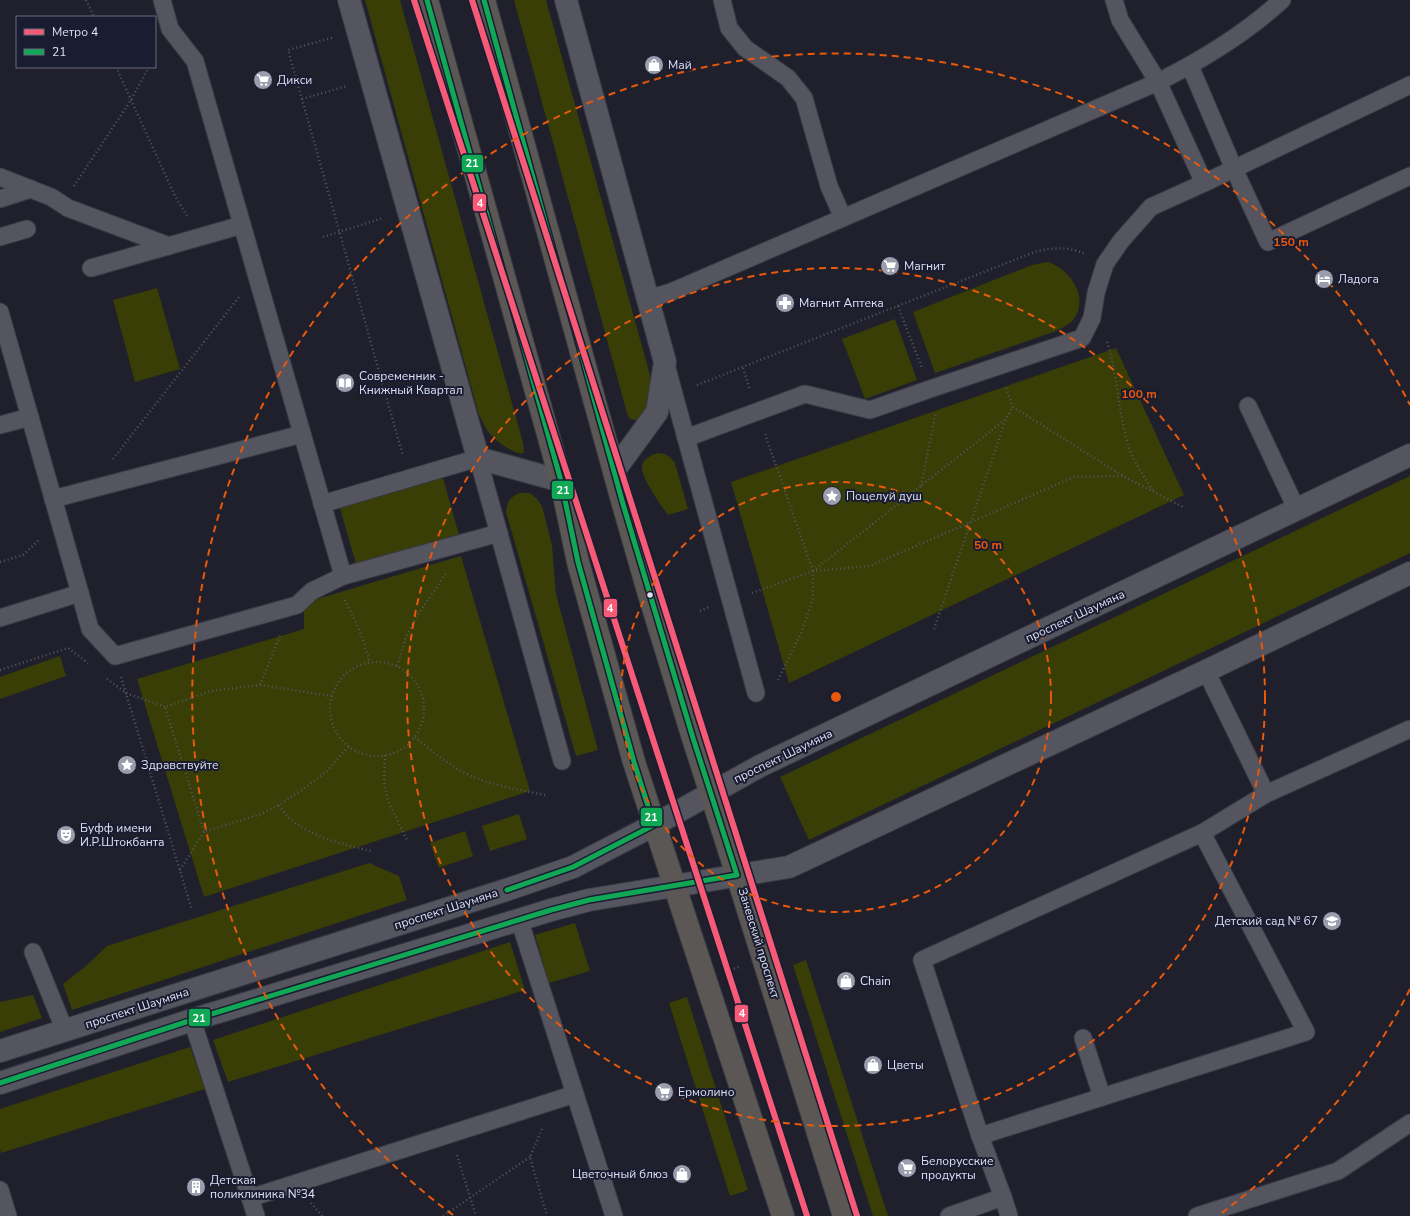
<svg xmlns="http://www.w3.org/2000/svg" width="1410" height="1216" font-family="'Nunito Sans',sans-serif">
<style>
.green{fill:#383e06}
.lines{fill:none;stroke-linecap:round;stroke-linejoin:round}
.service-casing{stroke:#393a44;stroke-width:19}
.minor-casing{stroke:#393a44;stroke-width:24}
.tertiary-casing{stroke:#393a44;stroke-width:24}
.primary-casing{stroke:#393a44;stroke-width:24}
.path{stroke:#55565e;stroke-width:2.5;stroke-dasharray:1 3;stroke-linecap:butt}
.service{stroke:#54555f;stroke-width:17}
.minor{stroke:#54555f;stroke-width:22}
.tertiary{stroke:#54555f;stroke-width:22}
.primary{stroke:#5a5755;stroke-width:22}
.bus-1-casing{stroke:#1a1c31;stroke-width:8}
.bus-1{stroke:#10a855;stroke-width:5}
.metro-1-casing{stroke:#1a1c31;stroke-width:9}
.metro-1{stroke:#f75a77;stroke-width:6}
.ring{fill:none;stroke:#e8590c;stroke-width:2;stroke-dasharray:7 5}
.bus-dot{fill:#dde0ef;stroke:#1a1c31;stroke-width:1.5}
.labels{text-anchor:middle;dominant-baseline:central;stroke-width:4;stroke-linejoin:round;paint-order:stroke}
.poi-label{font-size:12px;fill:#dde0ef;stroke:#1a1c31;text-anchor:start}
.street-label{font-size:12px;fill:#dde0ef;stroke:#1a1c31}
.centre{fill:#e8590c;stroke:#1a1c31;stroke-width:2}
.ring-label{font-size:12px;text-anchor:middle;font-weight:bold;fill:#e8590c;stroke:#1a1c31;stroke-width:4;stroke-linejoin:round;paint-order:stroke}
.line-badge{stroke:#1a1c31;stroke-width:1.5}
.badge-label{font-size:11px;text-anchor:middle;font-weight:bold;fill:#fff}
</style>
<rect width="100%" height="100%" fill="#1f202c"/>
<!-- green -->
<g class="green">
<path d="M 365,0 L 400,0 L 523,443 L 524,453 C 514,456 492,438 487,430 C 484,425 482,420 479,415 Z"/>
<path d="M 514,0 L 546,0 L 650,375 C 652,390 650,410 636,420 L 630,419 L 627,413 Z"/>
<path d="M 1048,262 C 1072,270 1092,302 1070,323 C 1066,326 1060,329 1056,331 L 935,373 L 913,312 L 1032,265 Z"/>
<path d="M 157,288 L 180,369 L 135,382 L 113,300 Z"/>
<path d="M 895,319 L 917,380 L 865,399 L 842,339 Z"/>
<path d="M 1116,348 L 1184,495 L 789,683 L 731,482 Z"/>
<path d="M 658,453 C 667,454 670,456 675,463 L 688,509 L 668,515 C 661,505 641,478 642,466 C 643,458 652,455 658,453 Z"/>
<path d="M 1410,476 L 1410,553 L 809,840 L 780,777 Z"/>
<path d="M 443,478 L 459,535 L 356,564 L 340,508 Z"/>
<path d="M 520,493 L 530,493 L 537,499 L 542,506 L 552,546 L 556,594 L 598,750 L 576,756 L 506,512 C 507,501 510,497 520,493 Z"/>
<path d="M 461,556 L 530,791 L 204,897 L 137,679 L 304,629 L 304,603 Z"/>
<path d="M 60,656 L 66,676 L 0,699 L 0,677 Z"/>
<path d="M 519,814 L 527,839 L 490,851 L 482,826 Z"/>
<path d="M 465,831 L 473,856 L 439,868 L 430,843 Z"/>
<path d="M 369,863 L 399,876 L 407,900 L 72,1010 L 63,984 L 86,966 L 107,946 Z"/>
<path d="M 575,923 L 590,971 L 549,983 L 535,935 Z"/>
<path d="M 510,942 L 525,990 L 228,1082 L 213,1040 Z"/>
<path d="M 806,960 L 888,1216 L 873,1216 L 793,965 Z"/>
<path d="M 33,995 L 42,1018 L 0,1032 L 0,1002 Z"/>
<path d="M 687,997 L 748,1190 L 730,1196 L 669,1003 Z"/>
<path d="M 190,1047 L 205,1089 L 1,1153 L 0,1148 L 0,1109 Z"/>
</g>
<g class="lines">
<!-- service casing -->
<g class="service-casing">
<g id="service">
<path d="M 162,0 L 170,29 L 195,61 L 343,576"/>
<path d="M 722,0 L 729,28 L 745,48 L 788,78 L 804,98 L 829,186 L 843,218"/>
<path d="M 1190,66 L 1234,169 L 1268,242 L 1410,176"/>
<path d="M 0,177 L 51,197 L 68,208 L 169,246"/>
<path d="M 1204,183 L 1158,82 C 1202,60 1246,33 1282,0"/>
<path d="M 0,199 L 31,189"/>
<path d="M 0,237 L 27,229"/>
<path d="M 91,268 L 242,225"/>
<path d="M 648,299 L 671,292 L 1158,82 L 1120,20 L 1114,0"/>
<path d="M 0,312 L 80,593 L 0,618"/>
<path d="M 666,365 L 756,693"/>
<path d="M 1248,406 L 1297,510"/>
<path d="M 0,425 L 30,417"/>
<path d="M 686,438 L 805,394 L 870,410 L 930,389 L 1082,338 L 1092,318 L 1096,293 L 1105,264 L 1121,241 L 1151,207 L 1204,183 L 1410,85"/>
<path d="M 53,499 L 302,434"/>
<path d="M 322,504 L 478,458 L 562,761"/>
<path d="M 80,593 L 90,629 L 115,656 L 297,605 L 312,591 L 343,576 L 499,533"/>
<path d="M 1206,671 L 1266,794"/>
<path d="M 519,919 L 614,1216"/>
<path d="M 33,952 L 65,1031"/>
<path d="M 192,1020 L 256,1216"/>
<path d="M 1083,1038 L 1102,1097"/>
<path d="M 980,1136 L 1306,1032 L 1202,833"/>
<path d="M 0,1190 L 8,1216"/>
<path d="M 1003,1197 L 1009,1216"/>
<path d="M 250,1198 L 575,1094"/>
<path d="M 949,1216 L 1003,1197 L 980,1136 L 922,960 L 1202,833 L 1266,794 L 1410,729"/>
<path d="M 1197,1216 L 1338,1171 L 1410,1123"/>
</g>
</g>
<!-- minor casing -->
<g class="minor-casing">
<g id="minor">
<path d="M 349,0 L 478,458 L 561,481"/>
<path d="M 566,0 L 665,362 L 657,412 L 614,471"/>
</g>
</g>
<!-- tertiary casing -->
<g class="tertiary-casing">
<g id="tertiary">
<path d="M 0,1051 L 506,890 L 573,867 L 654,825 L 760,766 L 1410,455"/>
<path d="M 0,1083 L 192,1020 L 551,910 L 589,900 L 789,867 L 1206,671 L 1410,573"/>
</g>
</g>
<!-- primary casing -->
<g class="primary-casing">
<g id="primary">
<path d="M 427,0 L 561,481 L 578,562 L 634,762 L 783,1216"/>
<path d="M 484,0 L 623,504 L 648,591 L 693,738 L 737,875 L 844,1216"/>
</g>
</g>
<!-- path -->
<g class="path">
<path d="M 86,0 L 94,17"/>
<path d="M 332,38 L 288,50 L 403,456"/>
<path d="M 116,67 L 175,196 L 187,216"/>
<path d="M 302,99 L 347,86"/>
<path d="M 74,186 L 131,100 L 149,67"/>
<path d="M 323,237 L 383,218"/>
<path d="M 898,306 L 922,368"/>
<path d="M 1107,342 C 1118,375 1118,411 1128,444 C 1131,457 1145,479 1153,490"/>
<path d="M 743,368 L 750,390"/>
<path d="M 697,385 L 1037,251 C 1055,248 1068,246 1085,254"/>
<path d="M 1006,388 L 1013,407 L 1123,476 L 1185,508"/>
<path d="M 765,434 L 813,571"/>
<path d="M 113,459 L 239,297"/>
<path d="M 921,486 L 936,412"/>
<path d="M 0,562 L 23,555 L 40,539"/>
<path d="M 752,593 L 813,571 L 870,566 L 1074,477 L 1123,476"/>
<path d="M 345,600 L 359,629 L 370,662"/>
<path d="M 700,611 L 709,607"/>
<path d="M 934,629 L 1006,419 L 1013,407"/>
<circle cx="377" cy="709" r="47"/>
<path d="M 397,666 L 406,637 L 417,616 L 447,572"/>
<path d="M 0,670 L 68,648 L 88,663"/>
<path d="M 121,677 L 192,910"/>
<path d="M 107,679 L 126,693 L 165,707"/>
<path d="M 778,680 L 801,633 L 813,599 L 813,571 L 1006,419"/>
<path d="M 260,685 L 281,633"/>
<path d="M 332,696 L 260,685 L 211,691 L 165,707 L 204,832 L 261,814 L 279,805 L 302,790 L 327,771 L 349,746"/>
<path d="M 415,737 C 433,752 452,768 473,777 C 496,786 521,790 545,795"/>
<path d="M 385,755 L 384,782 L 388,801 L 407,840"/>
<path d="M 279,805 C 282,809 285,814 288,817 C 310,837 344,845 372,851"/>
<path d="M 180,870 L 204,832"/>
<path d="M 730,970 L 739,967"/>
<path d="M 542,1129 L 530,1157 L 547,1216"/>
<path d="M 457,1155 L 476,1216"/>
<path d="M 311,1203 L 322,1216"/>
<path d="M 443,1216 L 530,1157"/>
</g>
<!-- service -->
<use href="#service" class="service"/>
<!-- minor -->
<use href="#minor" class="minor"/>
<!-- tertiary -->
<use href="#tertiary" class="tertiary"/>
<!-- primary -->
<use href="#primary" class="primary"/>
<!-- bus-1 casing -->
<g class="bus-1-casing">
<g id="bus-1">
<path d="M 427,0 L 561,481 L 578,562 L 634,762 L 654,825 L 573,867 L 507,890"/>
<path d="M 0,1083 L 192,1020 L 551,910 L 589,900 L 737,875 L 693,738 L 623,504 L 484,0"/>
</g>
</g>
<!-- bus-1 -->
<use href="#bus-1" class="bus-1"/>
<!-- metro-1 casing -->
<g class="metro-1-casing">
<g id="metro-1">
<path d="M 414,0 L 807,1216"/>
<path d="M 472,0 L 857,1216"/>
</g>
</g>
<!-- metro-1 -->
<use href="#metro-1" class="metro-1"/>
</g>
<!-- distance rings -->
<g class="ring">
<circle cx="836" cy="697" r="215"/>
<circle cx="836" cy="697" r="429"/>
<path d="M1410 989A644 644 0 0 1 1219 1215M453 1215A644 644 0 1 1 1410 405"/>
</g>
<!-- icons -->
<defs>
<g id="shop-disc" transform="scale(1)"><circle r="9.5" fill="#9a9dab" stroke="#1a1c31"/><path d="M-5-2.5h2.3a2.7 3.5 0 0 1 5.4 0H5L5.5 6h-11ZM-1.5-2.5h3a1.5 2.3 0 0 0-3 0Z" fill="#fff"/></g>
<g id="supermarket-disc" transform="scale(1)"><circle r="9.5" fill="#9a9dab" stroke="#1a1c31"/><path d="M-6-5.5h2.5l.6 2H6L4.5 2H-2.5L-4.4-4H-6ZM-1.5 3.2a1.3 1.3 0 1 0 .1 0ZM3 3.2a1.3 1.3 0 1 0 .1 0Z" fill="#fff"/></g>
<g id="hotel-disc" transform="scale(1)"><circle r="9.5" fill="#9a9dab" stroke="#1a1c31"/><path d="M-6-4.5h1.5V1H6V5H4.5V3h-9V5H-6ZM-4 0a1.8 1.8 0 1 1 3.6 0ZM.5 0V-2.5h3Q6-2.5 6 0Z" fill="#fff"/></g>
<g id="pharmacy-disc" transform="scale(1)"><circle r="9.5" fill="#9a9dab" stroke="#1a1c31"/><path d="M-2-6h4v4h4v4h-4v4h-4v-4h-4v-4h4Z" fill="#fff"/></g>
<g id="library-disc" transform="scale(1)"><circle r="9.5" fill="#9a9dab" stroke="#1a1c31"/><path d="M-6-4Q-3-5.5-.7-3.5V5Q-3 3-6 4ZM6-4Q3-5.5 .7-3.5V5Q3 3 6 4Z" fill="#fff"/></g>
<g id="sight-disc" transform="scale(1)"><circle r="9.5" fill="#9a9dab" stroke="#1a1c31"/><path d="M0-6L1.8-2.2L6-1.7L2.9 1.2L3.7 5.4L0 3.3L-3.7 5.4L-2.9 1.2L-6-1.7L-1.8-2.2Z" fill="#fff"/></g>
<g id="theatre-disc" transform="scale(1)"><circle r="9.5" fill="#9a9dab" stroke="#1a1c31"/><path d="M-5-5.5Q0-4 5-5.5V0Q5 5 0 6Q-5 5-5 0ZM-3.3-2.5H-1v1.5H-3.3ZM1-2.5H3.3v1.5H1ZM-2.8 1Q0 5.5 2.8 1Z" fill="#fff"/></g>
<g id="school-disc" transform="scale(1)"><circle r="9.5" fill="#9a9dab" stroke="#1a1c31"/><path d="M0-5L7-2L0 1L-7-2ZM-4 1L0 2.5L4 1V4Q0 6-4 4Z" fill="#fff"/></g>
<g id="building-disc" transform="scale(1)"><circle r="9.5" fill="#9a9dab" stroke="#1a1c31"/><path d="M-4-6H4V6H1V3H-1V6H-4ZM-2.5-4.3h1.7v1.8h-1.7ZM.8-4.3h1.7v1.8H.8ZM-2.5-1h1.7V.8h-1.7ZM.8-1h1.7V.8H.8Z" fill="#fff"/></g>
</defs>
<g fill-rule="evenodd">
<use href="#shop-disc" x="654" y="65"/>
<use href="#supermarket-disc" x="263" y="80"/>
<use href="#supermarket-disc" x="890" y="266"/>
<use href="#hotel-disc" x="1324" y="279"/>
<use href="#pharmacy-disc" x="785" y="303"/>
<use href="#library-disc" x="345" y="383"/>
<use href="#sight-disc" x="832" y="496"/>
<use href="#sight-disc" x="127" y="765"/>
<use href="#theatre-disc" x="66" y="835"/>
<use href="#school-disc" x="1332" y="921"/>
<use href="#shop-disc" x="846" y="981"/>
<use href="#shop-disc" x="873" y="1065"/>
<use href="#supermarket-disc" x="664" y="1092"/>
<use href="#supermarket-disc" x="907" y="1168"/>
<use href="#shop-disc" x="682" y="1174"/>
<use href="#building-disc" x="196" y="1187"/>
</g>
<!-- markers -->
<circle class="bus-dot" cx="650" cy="595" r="3.5"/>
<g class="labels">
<!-- poi labels -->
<g class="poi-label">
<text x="668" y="65">Май</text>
<text x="277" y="80">Дикси</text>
<text x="904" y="266">Магнит</text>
<text x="1338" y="279">Ладога</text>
<text x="799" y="303">Магнит Аптека</text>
<text x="359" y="376">Современник -<tspan x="359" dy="14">Книжный Квартал</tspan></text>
<text x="846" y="496">Поцелуй душ</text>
<text x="141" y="765">Здравствуйте</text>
<text x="80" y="828">Буфф имени<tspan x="80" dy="14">И.Р.Штокбанта</tspan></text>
<text x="1318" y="921" text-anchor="end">Детский сад № 67</text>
<text x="860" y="981">Chain</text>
<text x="887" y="1065">Цветы</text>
<text x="678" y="1092">Ермолино</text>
<text x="921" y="1161">Белорусские<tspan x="921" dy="14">продукты</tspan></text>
<text x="668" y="1174" text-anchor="end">Цветочный блюз</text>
<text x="210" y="1180">Детская<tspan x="210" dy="14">поликлиника №34</tspan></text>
</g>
<!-- street labels -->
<g class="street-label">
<text transform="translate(1075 616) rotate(-25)">проспект Шаумяна</text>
<text transform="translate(783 756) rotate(-26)">проспект Шаумяна</text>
<text transform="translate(446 909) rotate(-18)">проспект Шаумяна</text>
<text transform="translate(759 943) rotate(73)">Заневский проспект</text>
<text transform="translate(137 1008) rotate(-18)">проспект Шаумяна</text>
</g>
</g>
<circle cx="836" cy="697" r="6" class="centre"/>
<g class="ring-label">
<text x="1291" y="246">150 m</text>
<text x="1139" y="398">100 m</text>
<text x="988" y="549">50 m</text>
</g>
<g class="line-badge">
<rect x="461" y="154" width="23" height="19" rx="4" fill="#10a855"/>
<rect x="472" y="193" width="15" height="19" rx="4" fill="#f75a77"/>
<rect x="551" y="480" width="23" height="20" rx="4" fill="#10a855"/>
<rect x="603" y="598" width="15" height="20" rx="4" fill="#f75a77"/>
<rect x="640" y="807" width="23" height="20" rx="4" fill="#10a855"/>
<rect x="734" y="1004" width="15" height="19" rx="4" fill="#f75a77"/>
<rect x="188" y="1008" width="23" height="19" rx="4" fill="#10a855"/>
</g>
<g class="badge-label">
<text x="472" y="167">21</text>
<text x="480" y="207">4</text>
<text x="563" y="494">21</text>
<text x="610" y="612">4</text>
<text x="651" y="821">21</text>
<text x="742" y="1017">4</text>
<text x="199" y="1022">21</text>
</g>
<!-- legend -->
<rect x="16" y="16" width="140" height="52" fill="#1a1c31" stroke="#686a7d"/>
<rect x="24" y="29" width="20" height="6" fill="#f75a77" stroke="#686a7d"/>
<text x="52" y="36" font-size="12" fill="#dde0ef">Метро 4</text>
<rect x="24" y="49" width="20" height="6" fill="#10a855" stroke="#686a7d"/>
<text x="52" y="56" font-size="12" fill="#dde0ef">21</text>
</svg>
